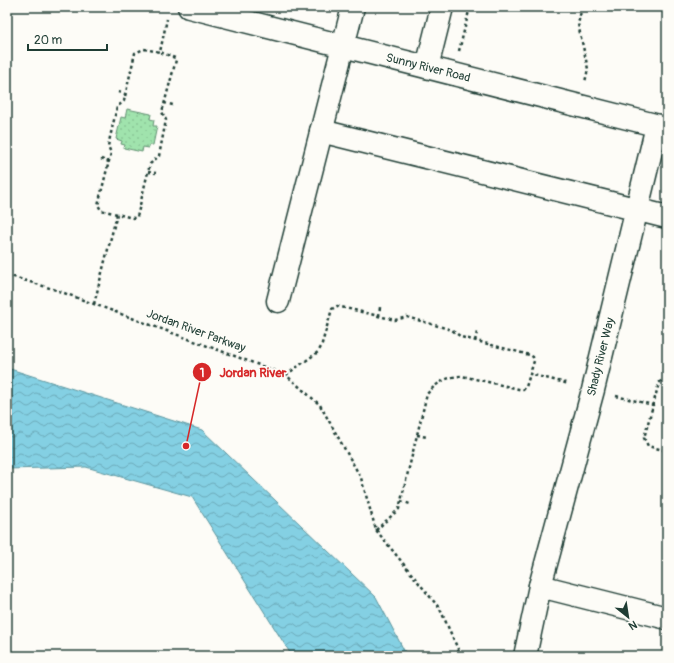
<svg xmlns="http://www.w3.org/2000/svg" width="674" height="663" font-family="Pangolin,sans-serif">
<style>
.park{fill:url(#park-dots);stroke:#609070}
.water{fill:url(#water-waves);stroke:#5c959d}
.lines{fill:none;stroke-linecap:round;stroke-linejoin:round}
.minor-casing{stroke:#1f3d34;stroke-width:25}
.path{stroke:#1f3d34;stroke-width:2.5;stroke-dasharray:3 3;stroke-linecap:butt}
.minor{stroke:#fdfcf7;stroke-width:22}
.labels{text-anchor:middle;dominant-baseline:central;stroke-width:3.5;stroke-linejoin:round;paint-order:stroke}
.street-label{font-size:12px;fill:#1f3d34;stroke:#fdfcf7}
.leader{fill:none;stroke:#d62828;stroke-width:1.5}
.callout-dot{fill:#d62828;stroke:#fdfcf7;stroke-width:1.5}
.mark-label{font-size:12px;text-anchor:middle;font-weight:bold;fill:#fff}
.callout-label{font-size:13px;text-anchor:middle;font-weight:bold;fill:#d62828;stroke:#fdfcf7;stroke-width:3.5;stroke-linejoin:round;paint-order:stroke}
</style>
<defs>
<pattern id="park-dots" width="8" height="8" patternUnits="userSpaceOnUse"><rect width="8" height="8" fill="#a0e3ad"/><path d="M2 2h.1M6 6h.1" fill="none" stroke="#89c495" stroke-width="1.8" stroke-linecap="round"/></pattern>
<pattern id="water-waves" width="16" height="10" patternUnits="userSpaceOnUse"><rect width="16" height="10" fill="#84d0e3"/><path d="M0 5q4-4 8 0t8 0" fill="none" stroke="#6baab9"/></pattern>
</defs>
<rect width="100%" height="100%" fill="#fdfcf7"/>
<filter id="ink" filterUnits="userSpaceOnUse"><feTurbulence type="fractalNoise" baseFrequency=".025" numOctaves="2"/><feDisplacementMap in="SourceGraphic" scale="8" xChannelSelector="R" yChannelSelector="G"/><feConvolveMatrix kernelMatrix="1 2 1 2 8 2 1 2 1" color-interpolation-filters="sRGB"/></filter>
<g filter="url(#ink)">
<!-- park -->
<path class="park" d="M 127,109 L 151,114 L 150,119 L 154,120 L 153,126 L 157,126 L 153,145 L 149,145 L 149,148 L 143,147 L 142,152 L 124,148 L 125,145 L 121,144 L 122,141 L 116,139 L 121,117 L 125,118 Z"/>
<!-- water -->
<path class="water" d="M 7,368 L 202,430 L 376,597 L 407,656 L 292,656 L 192,497 L 86,467 L 7,469 Z"/>
<g class="lines">
<!-- minor casing -->
<g class="minor-casing">
<g id="minor">
<path d="M 189,7 L 667,128"/>
<path d="M 427,67 L 442,7"/>
<path d="M 321,131 L 667,217"/>
<path d="M 278,301 L 353,7"/>
<path d="M 540,586 L 667,618"/>
<path d="M 525,656 L 540,586 L 593,390 L 657,126"/>
</g>
</g>
<!-- path -->
<g class="path">
<path d="M 582,7 L 578,24 L 588,69 L 585,82"/>
<path d="M 459,51 L 470,7"/>
<path d="M 118,92 L 125,94"/>
<path d="M 164,103 L 173,105"/>
<path d="M 101,159 L 109,162"/>
<path d="M 148,172 L 156,173"/>
<path d="M 117,214 L 101,210 L 98,205 L 111,153 L 108,146 L 117,107 L 124,101 L 135,53 L 144,49 L 160,52"/>
<path d="M 7,275 L 56,290 L 286,375 L 320,405 L 361,478 L 376,530 L 440,609 L 461,656"/>
<path d="M 94,304 L 117,214 L 133,218 L 137,217 L 150,164 L 159,156 L 166,120 L 162,112 L 176,60 L 175,58 L 160,52 L 167,19"/>
<path d="M 379,316 L 380,307"/>
<path d="M 475,341 L 477,332"/>
<path d="M 286,375 L 318,352 L 321,347 L 332,309 L 337,306 L 395,320 L 407,317 L 452,330 L 461,337 L 530,355 L 533,357 L 534,361 L 530,374 L 569,384"/>
<path d="M 667,381 L 662,380 L 659,383 L 644,438 L 648,446 L 667,451"/>
<path d="M 616,396 L 653,405"/>
<path d="M 417,435 L 427,437"/>
<path d="M 401,501 L 410,504"/>
<path d="M 376,530 L 399,509 L 427,394 C 436,383 448,376 462,376 L 523,390 L 526,387 L 530,374"/>
</g>
<!-- minor -->
<use href="#minor" class="minor"/>
</g>
</g>
<g class="labels">
<!-- street labels -->
<g class="street-label">
<text transform="translate(428 68) rotate(14)">Sunny River Road</text>
<text transform="translate(196 331) rotate(20)">Jordan River Parkway</text>
<text transform="translate(601 357) rotate(-76)">Shady River Way</text>
</g>
</g>
<!-- callouts -->
<path class="leader" d="M186 446L202 372"/>
<g class="callout-dot">
<circle cx="186" cy="446" r="4"/>
<circle cx="202" cy="372" r="10"/>
</g>
<g class="mark-label">
<text x="202" y="377">1</text>
</g>
<g class="callout-label">
<text x="253" y="377">Jordan River</text>
</g>
<!-- margin -->
<rect width="674" height="663" fill="none" stroke="#fdfcf7" stroke-width="24"/>
<rect x="12" y="12" width="650" height="639" fill="none" stroke="#1f3d34" stroke-width="1.5" filter="url(#ink)"/>
<!-- north arrow -->
<g transform="translate(628 617) rotate(150)" stroke="#fdfcf7" stroke-width="3" paint-order="stroke">
<path d="M0-3L7 15L0 10L-7 15Z" fill="#1f3d34"/>
<text y="-6" font-size="11" font-weight="bold" text-anchor="middle" fill="#1f3d34">N</text>
</g>
<!-- scale -->
<path d="M28 44v6h79v-6" fill="none" stroke="#1f3d34" stroke-width="2"/>
<text x="34" y="44" font-size="12" fill="#1f3d34" stroke="#fdfcf7" stroke-width="3" paint-order="stroke">20 m</text>
</svg>
